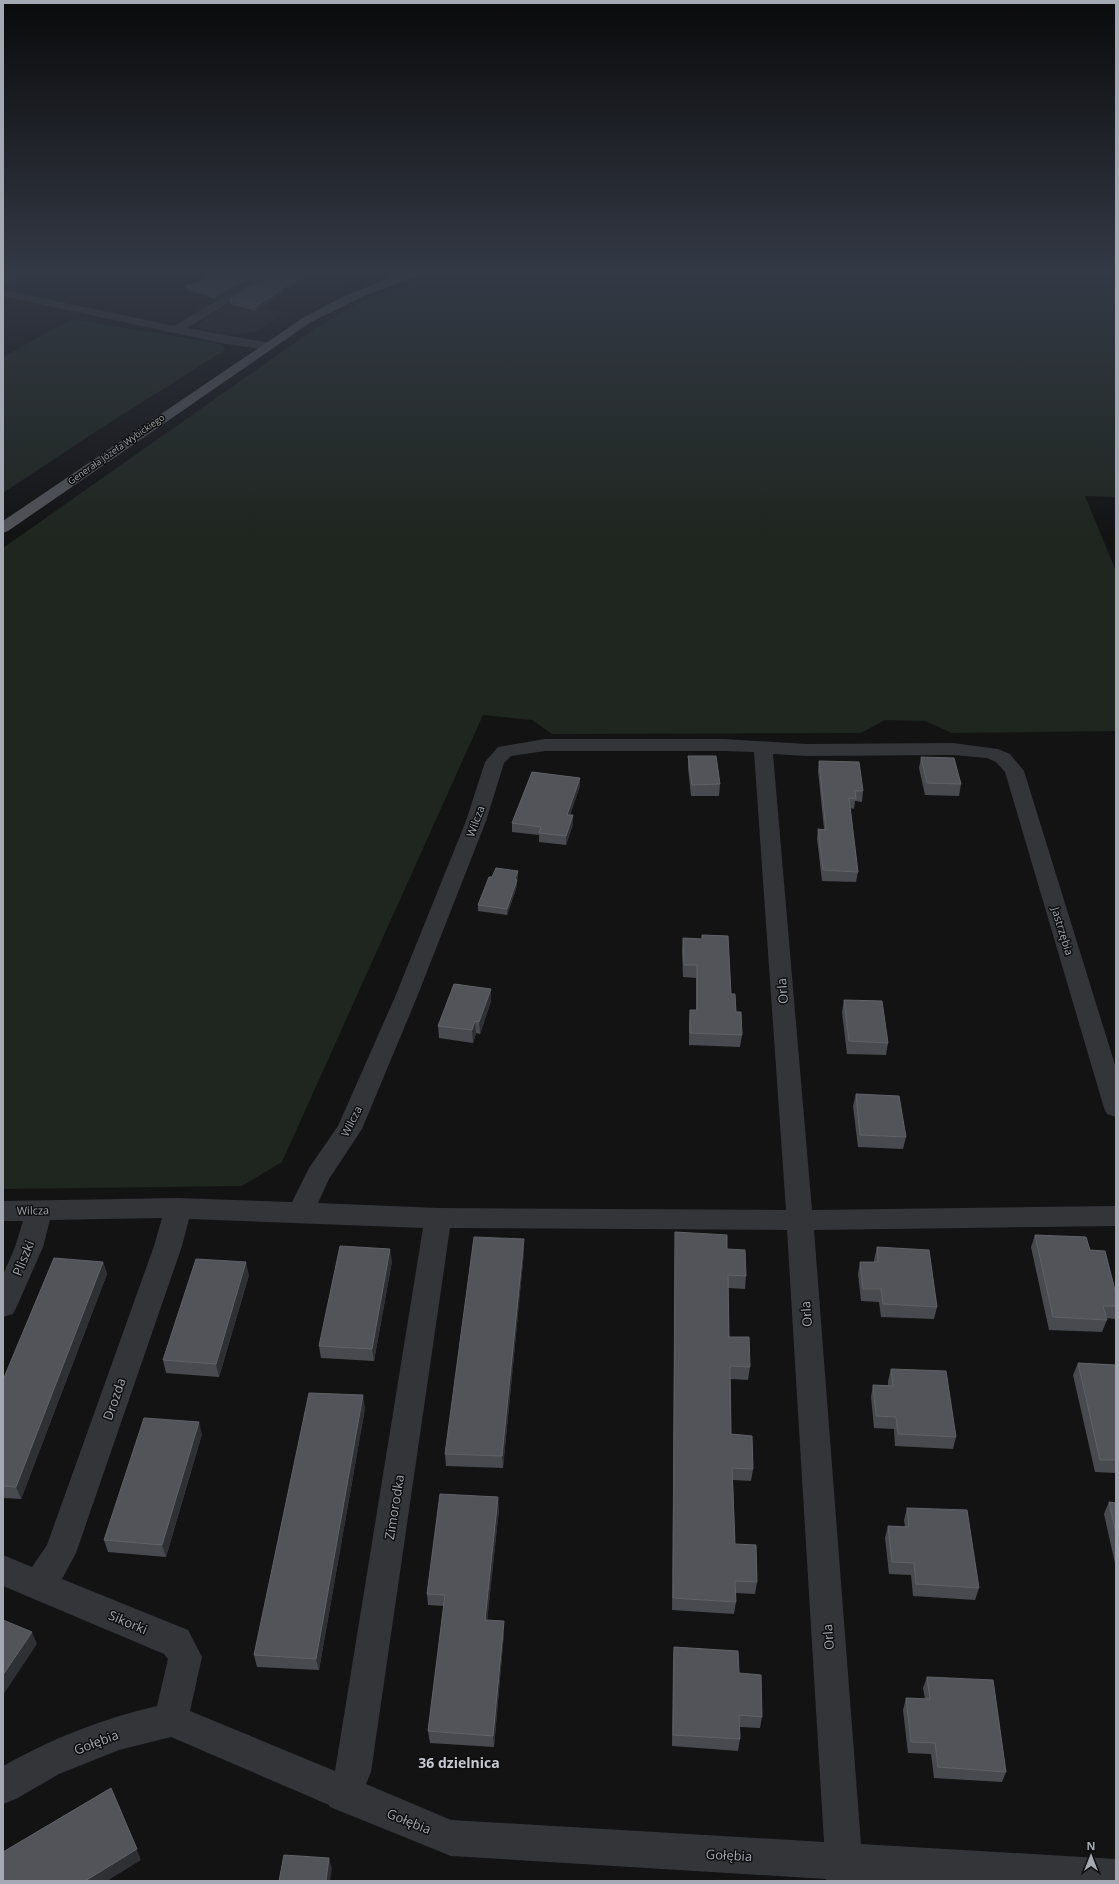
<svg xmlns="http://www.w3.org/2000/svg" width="1119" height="1884" font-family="'Open Sans',sans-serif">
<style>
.built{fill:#1f1f21}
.green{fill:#1f2620}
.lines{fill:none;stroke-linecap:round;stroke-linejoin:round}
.minor{fill:#343539;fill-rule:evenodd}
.major{fill:#505257;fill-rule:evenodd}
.wall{fill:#494a4f}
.shaded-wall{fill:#2f3033}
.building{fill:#535459;stroke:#606267}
.labels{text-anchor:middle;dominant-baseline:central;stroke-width:3;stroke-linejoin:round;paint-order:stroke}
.far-street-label{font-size:9px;fill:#a5a9b3;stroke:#0e0e0f}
.street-label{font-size:11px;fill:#a5a9b3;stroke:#0e0e0f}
.near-street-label{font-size:13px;fill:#a5a9b3;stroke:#0e0e0f}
.near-neighbourhood-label{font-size:14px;font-weight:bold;fill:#c6c8d0;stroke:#0e0e0f}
</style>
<rect width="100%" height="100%" fill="#131314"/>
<!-- built -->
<g class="built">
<path d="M 301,271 L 361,271 L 369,273 L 326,291 L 275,281 Z"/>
<path d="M 231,303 L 284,312 L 256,332 L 228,335 L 201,329 L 198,324 Z"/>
</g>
<!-- green -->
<g class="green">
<path d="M 441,271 L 1116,271 L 1116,497 L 1085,496 L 1116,571 L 1116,731 L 952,733 L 925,721 L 885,720 L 861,733 L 552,734 L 532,720 L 483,715 L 282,1162 L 242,1186 L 3,1189 L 3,548 L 320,325 L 376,295 Z"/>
<path d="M 72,319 L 221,344 L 225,350 L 95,432 L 3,493 L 3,357 Z"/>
</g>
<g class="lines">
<!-- minor -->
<g class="minor">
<path d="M 23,271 L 38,271 L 3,286 L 3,279 Z"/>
<path d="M 279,271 L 295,271 L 247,292 L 187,328 L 270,343 L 272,346 L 270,349 L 266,350 L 221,343 L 3,296 L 3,290 L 174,326 C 208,306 241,284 279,271 Z"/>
<path d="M 545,739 L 724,739 L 806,744 L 953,743 L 998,749 L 1010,754 L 1024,771 L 1116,1068 L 1116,1117 L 1107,1114 L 1104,1108 L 1005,772 L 996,762 L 987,758 L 953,755 L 806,756 L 773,754 L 812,1210 L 1116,1206 L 1116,1226 L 814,1230 L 861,1844 L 1116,1859 L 1116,1881 L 826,1881 L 826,1879 L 451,1856 L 330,1807 L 329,1805 L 171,1737 L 119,1750 L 59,1774 L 16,1799 L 3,1804 L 3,1766 C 51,1739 103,1718 157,1706 L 168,1659 L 164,1654 L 3,1586 L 3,1555 L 32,1567 L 47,1545 L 154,1246 L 162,1218 L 50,1220 L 43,1247 L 17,1306 L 13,1314 L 3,1317 L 3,1275 L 15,1247 L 23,1221 L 3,1221 L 3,1201 L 178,1198 L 292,1202 L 309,1168 L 338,1126 L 395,997 L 466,821 L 485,762 L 498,747 ZM 545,751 L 724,751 L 754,752 L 786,1210 L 438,1208 L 318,1203 L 329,1179 L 362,1129 L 417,997 L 486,821 L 504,763 L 511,756 ZM 189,1219 L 423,1228 L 335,1771 L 190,1711 L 202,1657 L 188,1630 L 62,1579 L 76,1553 L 182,1246 ZM 450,1228 L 787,1230 L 824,1842 L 451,1820 L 366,1784 L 371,1772 Z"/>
</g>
<!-- major -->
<path class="major" d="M 408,271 L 425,271 L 424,273 L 366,295 L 311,322 L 8,531 L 3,533 L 3,521 L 303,318 L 344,296 Z"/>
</g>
<!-- wall -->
<g class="wall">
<path d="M 232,271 L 274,271 L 251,281 L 216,299 L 187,290 L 186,286 L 228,276 Z"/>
<path d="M 288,271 L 315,271 L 256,311 L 230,304 L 230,299 Z"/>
<path d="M 688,756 L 720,784 L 719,796 L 691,796 L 688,768 Z"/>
<path d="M 921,757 L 961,784 L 959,796 L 925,795 L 919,768 Z"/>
<path d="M 819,761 L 863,791 L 862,802 L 855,801 L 854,809 L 850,808 L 858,872 L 856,882 L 822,881 L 817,839 L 818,829 L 824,829 L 818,771 Z"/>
<path d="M 580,786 L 570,815 L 573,815 L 573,824 L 566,845 L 539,842 L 539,835 L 512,832 L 512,823 Z"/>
<path d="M 518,877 L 517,880 L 517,886 L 507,915 L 478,911 L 478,905 Z"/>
<path d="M 702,935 L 731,994 L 742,1035 L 740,1047 L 689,1045 L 689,1022 L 690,1010 L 696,1010 L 696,978 L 683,977 L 682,950 L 683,938 L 702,939 Z"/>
<path d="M 844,1000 L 888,1043 L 886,1055 L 847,1054 L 842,1012 Z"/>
<path d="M 491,1001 L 480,1034 L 476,1033 L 473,1043 L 439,1038 L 438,1026 Z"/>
<path d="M 856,1094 L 906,1137 L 903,1149 L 858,1147 L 853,1106 Z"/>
<path d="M 675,1232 L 727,1249 L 746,1276 L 745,1289 L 728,1288 L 729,1337 L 750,1367 L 748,1380 L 730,1379 L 731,1434 L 753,1469 L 751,1481 L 733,1480 L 735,1544 L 757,1582 L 755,1594 L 736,1593 L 736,1602 L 734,1614 L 672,1610 L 675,1245 Z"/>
<path d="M 1035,1235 L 1090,1250 L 1116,1294 L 1116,1315 L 1115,1319 L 1106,1318 L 1107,1320 L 1102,1332 L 1049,1330 L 1031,1247 Z"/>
<path d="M 877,1247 L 937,1307 L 934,1319 L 881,1317 L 879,1302 L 861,1301 L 858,1274 L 860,1262 L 874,1262 L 874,1260 Z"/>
<path d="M 524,1252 L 503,1468 L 446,1466 L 445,1454 Z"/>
<path d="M 392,1261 L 374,1361 L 321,1358 L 319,1346 Z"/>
<path d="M 103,1262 L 107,1274 L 21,1499 L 3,1498 L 3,1380 Z"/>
<path d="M 249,1275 L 219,1377 L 166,1373 L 163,1360 Z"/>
<path d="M 1078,1363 L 1116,1365 L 1116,1473 L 1095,1472 L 1073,1375 Z"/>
<path d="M 891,1369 L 956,1437 L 953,1449 L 895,1446 L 894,1429 L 874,1428 L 871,1397 L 873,1385 L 888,1385 L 888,1381 Z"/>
<path d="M 365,1408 L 319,1670 L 257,1667 L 254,1655 Z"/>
<path d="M 202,1434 L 166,1557 L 108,1552 L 104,1540 Z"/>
<path d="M 1109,1502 L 1116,1503 L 1116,1568 L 1104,1514 Z"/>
<path d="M 907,1508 L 979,1588 L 975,1600 L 913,1596 L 911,1575 L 889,1574 L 885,1538 L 888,1526 L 905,1527 L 904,1520 Z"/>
<path d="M 499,1509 L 487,1620 L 504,1633 L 494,1747 L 430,1743 L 428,1731 L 444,1606 L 428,1605 L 427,1594 Z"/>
<path d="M 674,1647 L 739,1673 L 762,1717 L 760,1728 L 740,1727 L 740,1739 L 738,1751 L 672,1746 L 673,1658 Z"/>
<path d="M 927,1677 L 1006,1772 L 1002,1782 L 934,1778 L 931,1754 L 908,1753 L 903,1710 L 906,1698 L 925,1699 L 923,1688 Z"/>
</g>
<!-- shaded-wall -->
<g class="shaded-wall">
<path d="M 264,271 L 274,271 L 251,281 L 216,299 L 215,295 L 250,277 Z"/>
<path d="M 309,271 L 315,271 L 256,311 L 255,307 Z"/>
<path d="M 580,778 L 580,786 L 567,823 L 567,815 Z"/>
<path d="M 573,815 L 573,824 L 566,845 L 566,836 Z"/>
<path d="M 518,871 L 518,877 L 515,885 L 515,879 Z"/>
<path d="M 517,880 L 517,886 L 507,915 L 507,909 Z"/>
<path d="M 491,989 L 491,1001 L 480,1034 L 479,1022 Z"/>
<path d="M 475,1021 L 476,1033 L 473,1043 L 472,1030 Z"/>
<path d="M 524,1239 L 524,1252 L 503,1468 L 502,1456 Z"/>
<path d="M 390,1249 L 392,1261 L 374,1361 L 372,1349 Z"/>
<path d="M 103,1262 L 107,1274 L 21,1499 L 16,1487 Z"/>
<path d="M 246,1262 L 249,1275 L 219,1377 L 216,1364 Z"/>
<path d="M 363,1395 L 365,1408 L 319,1670 L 316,1659 Z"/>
<path d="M 199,1422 L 202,1434 L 166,1557 L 162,1545 Z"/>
<path d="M 498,1497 L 499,1509 L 486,1632 L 485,1620 Z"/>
<path d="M 504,1621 L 504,1633 L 494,1747 L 493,1736 Z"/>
<path d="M 32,1632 L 37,1644 L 3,1695 L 3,1675 Z"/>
<path d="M 116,1799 L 141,1860 L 107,1881 L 85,1881 Z"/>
<path d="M 329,1858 L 332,1869 L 330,1881 L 326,1881 Z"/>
</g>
<!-- building -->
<g class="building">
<path d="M 232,271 L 264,271 L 250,277 L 215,295 L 186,286 L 222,274 L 228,276 L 229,272 Z"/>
<path d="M 288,271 L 309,271 L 255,307 L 230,299 L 247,289 Z"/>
<path d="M 688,756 L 716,756 L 720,784 L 692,785 Z"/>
<path d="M 921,757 L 954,758 L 961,784 L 927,783 Z"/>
<path d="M 819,761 L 859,762 L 863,791 L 855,791 L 856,799 L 849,798 L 858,872 L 823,870 L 818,829 L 826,830 Z"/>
<path d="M 532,772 L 580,778 L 567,815 L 573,815 L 566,836 L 539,833 L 541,827 L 512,823 Z"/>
<path d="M 496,868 L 518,871 L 515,879 L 517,880 L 507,909 L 478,905 L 489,877 L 492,877 Z"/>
<path d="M 702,935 L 728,936 L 731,994 L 735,994 L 736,1012 L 741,1012 L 742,1035 L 690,1033 L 690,1010 L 697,1010 L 697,965 L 684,965 L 683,938 L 702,939 Z"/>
<path d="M 454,984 L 491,989 L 479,1022 L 475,1021 L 472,1030 L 438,1026 Z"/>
<path d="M 844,1000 L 882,1001 L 888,1043 L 849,1041 Z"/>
<path d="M 856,1094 L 899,1096 L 906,1137 L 860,1135 Z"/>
<path d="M 675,1232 L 727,1235 L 727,1249 L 745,1250 L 746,1276 L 728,1275 L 729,1337 L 749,1337 L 750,1367 L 730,1366 L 731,1434 L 752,1436 L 753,1469 L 732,1468 L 735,1544 L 756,1545 L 757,1582 L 735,1581 L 736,1602 L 673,1598 Z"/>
<path d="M 1035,1235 L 1086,1237 L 1090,1250 L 1105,1251 L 1116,1294 L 1116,1306 L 1103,1306 L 1107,1320 L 1053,1317 Z"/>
<path d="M 474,1237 L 524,1239 L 502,1456 L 445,1454 Z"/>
<path d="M 340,1246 L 390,1249 L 372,1349 L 319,1346 Z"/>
<path d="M 877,1247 L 929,1250 L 937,1307 L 883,1304 L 881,1289 L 863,1289 L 860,1262 L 878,1262 Z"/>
<path d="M 54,1258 L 103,1262 L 16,1487 L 3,1486 L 3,1380 Z"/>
<path d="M 196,1259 L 246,1262 L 216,1364 L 163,1360 Z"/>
<path d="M 1078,1363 L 1116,1365 L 1116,1460 L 1100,1460 Z"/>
<path d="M 891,1369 L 946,1371 L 956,1437 L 898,1434 L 896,1417 L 876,1416 L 873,1385 L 893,1386 Z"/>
<path d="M 309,1393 L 363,1395 L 316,1659 L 254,1655 Z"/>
<path d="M 144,1418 L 199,1422 L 162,1545 L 104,1540 Z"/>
<path d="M 440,1494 L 498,1497 L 485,1620 L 504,1621 L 493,1736 L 428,1731 L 445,1595 L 427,1594 Z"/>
<path d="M 1109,1502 L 1116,1503 L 1116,1533 Z"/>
<path d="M 907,1508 L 967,1510 L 979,1588 L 916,1584 L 914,1563 L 892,1562 L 888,1526 L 909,1527 Z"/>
<path d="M 3,1620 L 32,1632 L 3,1675 Z"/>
<path d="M 674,1647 L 738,1651 L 739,1673 L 761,1675 L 762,1717 L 739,1715 L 740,1739 L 673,1735 Z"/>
<path d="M 927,1677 L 993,1680 L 1006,1772 L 938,1767 L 935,1743 L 911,1742 L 906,1698 L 930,1699 Z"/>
<path d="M 111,1788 L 137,1849 L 85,1881 L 3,1881 L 3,1852 Z"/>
<path d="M 284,1855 L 329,1858 L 326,1881 L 279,1881 Z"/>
</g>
<!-- sky -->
<linearGradient id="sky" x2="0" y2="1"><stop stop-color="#0a0a0b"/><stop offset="0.51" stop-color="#333945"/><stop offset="1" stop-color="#333945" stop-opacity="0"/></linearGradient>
<rect width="1119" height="535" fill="url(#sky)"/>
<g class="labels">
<!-- far-street labels -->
<g class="far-street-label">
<text transform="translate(116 449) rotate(-35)">Generała Józefa Wybickiego</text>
</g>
<!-- street labels -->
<g class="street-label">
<text transform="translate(475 821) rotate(-70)">Wilcza</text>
<text transform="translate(1063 931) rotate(73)">Jastrzębia</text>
<text transform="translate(351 1121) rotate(-63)">Wilcza</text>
<text transform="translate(33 1210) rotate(-1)">Wilcza</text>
</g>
<!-- near-street labels -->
<g class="near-street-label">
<text transform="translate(782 991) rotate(-94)">Orla</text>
<text transform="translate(23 1258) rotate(-68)">Pliszki</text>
<text transform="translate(806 1314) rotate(-94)">Orla</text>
<text transform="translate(114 1399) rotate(-71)">Drozda</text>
<text transform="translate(394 1507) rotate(-81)">Zimorodka</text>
<text transform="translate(128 1622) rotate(23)">Sikorki</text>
<text transform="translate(828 1637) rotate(-94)">Orla</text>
<text transform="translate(96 1742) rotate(-21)">Gołębia</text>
<text transform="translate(409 1821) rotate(22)">Gołębia</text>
<text transform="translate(729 1855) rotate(3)">Gołębia</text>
</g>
<!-- near-neighbourhood labels -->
<g class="near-neighbourhood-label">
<text x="459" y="1762">36 dzielnica</text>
</g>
</g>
<!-- border -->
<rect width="1119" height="1884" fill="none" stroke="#a5a9b3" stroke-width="8"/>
<!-- north arrow -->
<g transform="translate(1091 1856)" stroke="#0e0e0f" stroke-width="3" paint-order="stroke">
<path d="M0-3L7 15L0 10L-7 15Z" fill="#a5a9b3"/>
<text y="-6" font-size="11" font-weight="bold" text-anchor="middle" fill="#a5a9b3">N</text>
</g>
</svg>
